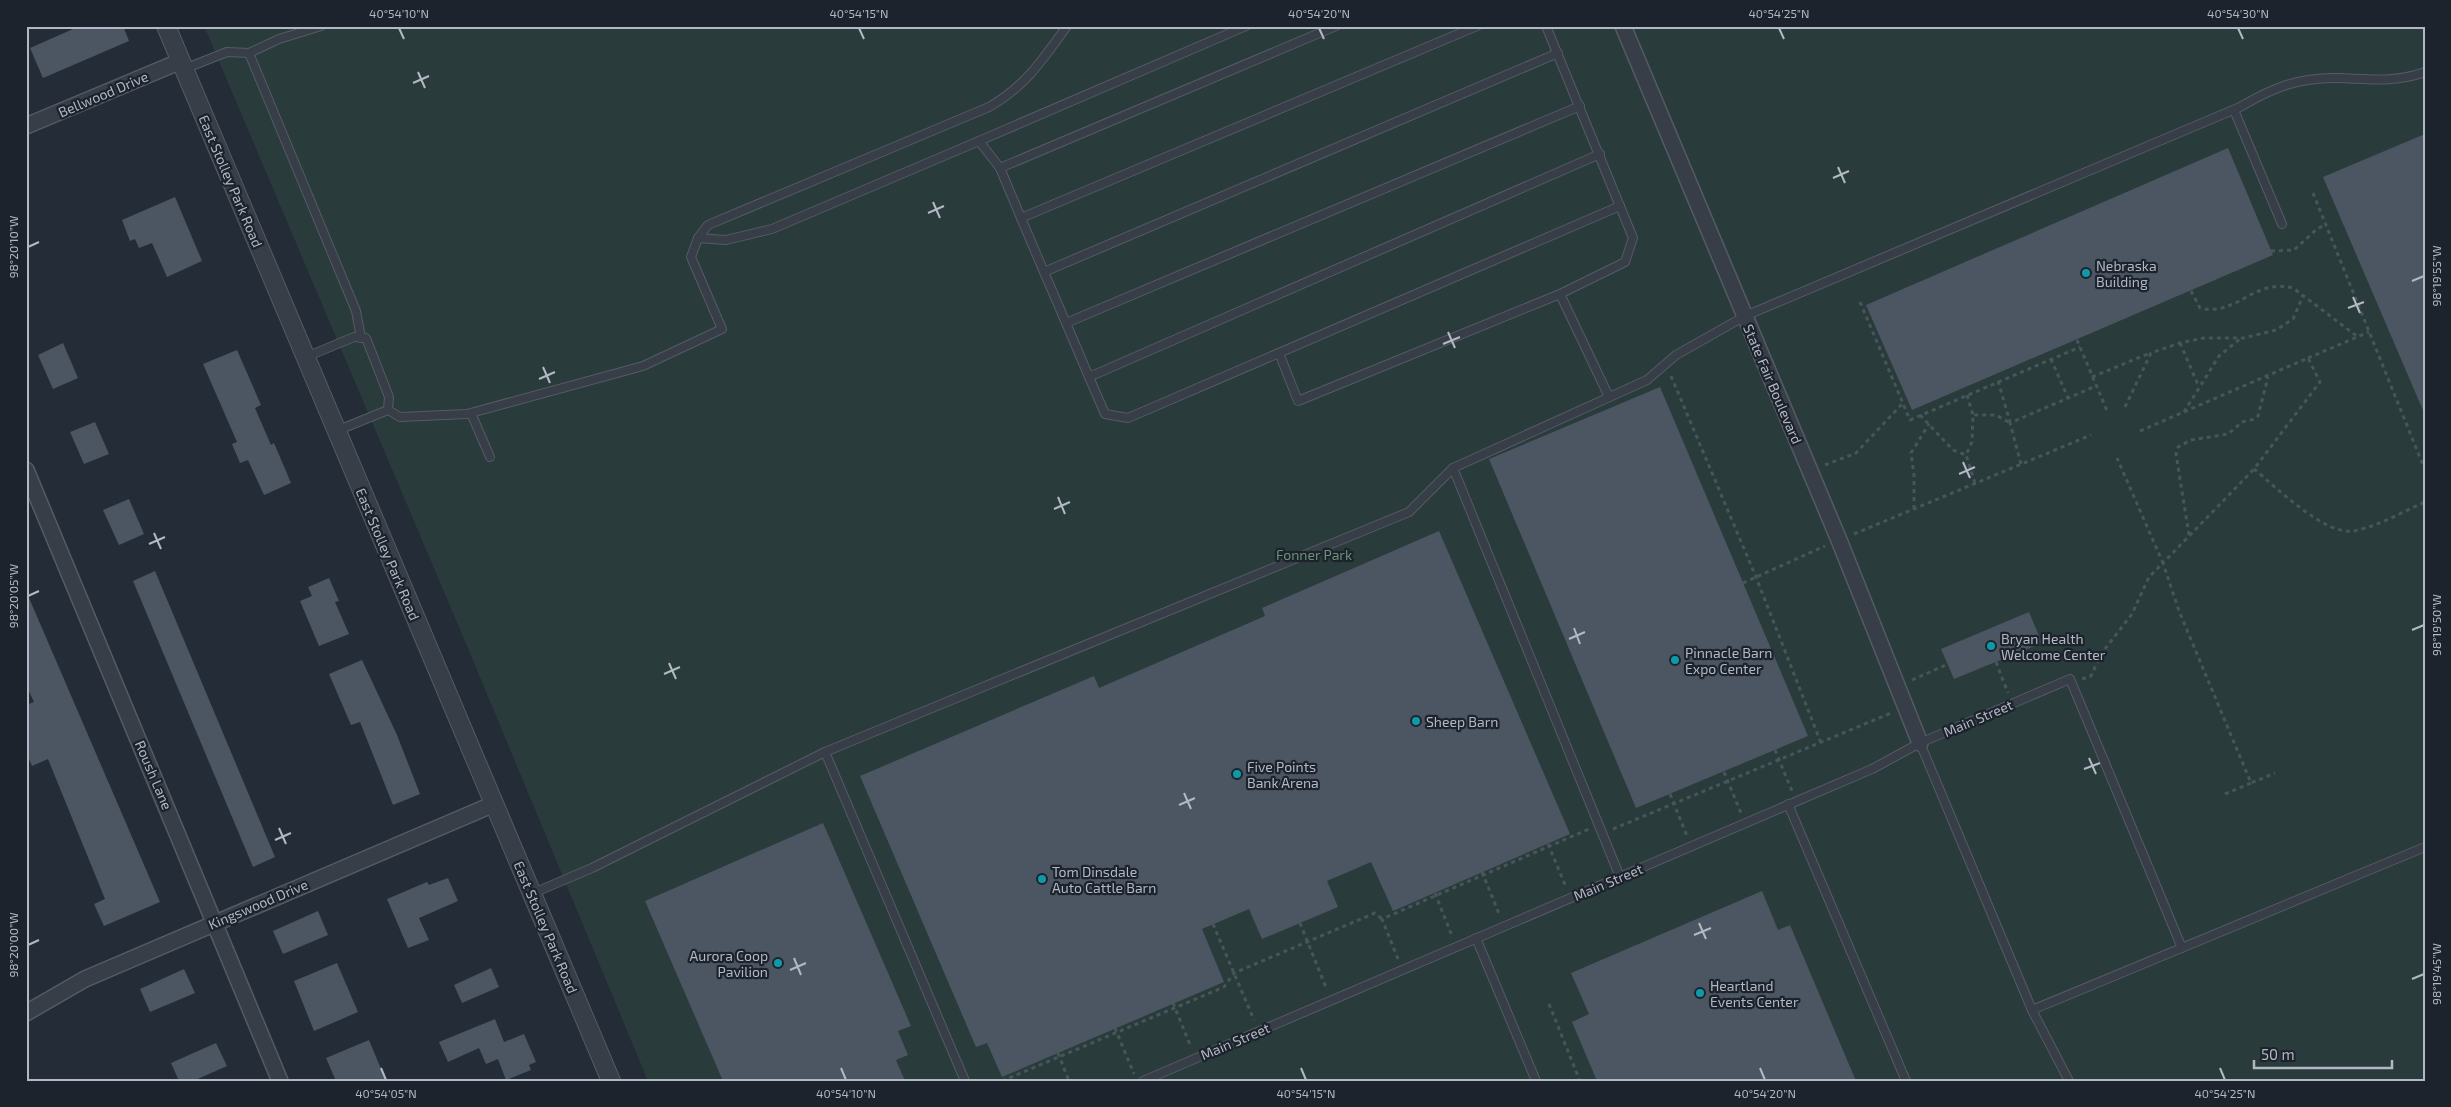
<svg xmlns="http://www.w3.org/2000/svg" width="2451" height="1107" font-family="'Exo 2',sans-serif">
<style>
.park{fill:#2a3b3c}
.building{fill:#4c5662}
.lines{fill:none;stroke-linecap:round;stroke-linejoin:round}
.service-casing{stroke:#555b65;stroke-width:10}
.minor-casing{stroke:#555b65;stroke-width:18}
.tertiary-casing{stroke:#555b65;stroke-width:20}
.path{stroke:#475759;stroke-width:3;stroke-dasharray:4 4;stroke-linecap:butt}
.service{stroke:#373e48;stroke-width:8}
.minor{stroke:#373e48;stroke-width:15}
.tertiary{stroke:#373e48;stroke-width:18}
.ticks{fill:none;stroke:#b2b8c4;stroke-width:2}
.culture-dot{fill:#0f9aa8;stroke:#1c232c;stroke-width:2}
.labels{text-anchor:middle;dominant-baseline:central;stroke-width:4.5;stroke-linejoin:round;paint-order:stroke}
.street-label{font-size:14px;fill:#b2b8c4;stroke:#1c232c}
.poi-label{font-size:14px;fill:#b2b8c4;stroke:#1c232c;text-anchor:start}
.park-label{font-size:14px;fill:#6c9275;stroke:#1c232c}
.neatline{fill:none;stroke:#b2b8c4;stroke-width:2}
.ticks-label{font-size:12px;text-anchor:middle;fill:#b2b8c4}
</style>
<rect width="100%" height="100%" fill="#242c37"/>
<!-- park -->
<path class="park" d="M 204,26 L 2425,26 L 2425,1081 L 648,1081 L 467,646 Z"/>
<!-- building -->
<g class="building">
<path d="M 80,26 L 123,26 L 129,41 L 43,78 L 30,48 Z"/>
<path d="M 2425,134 L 2425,415 L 2323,177 Z"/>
<path d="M 2228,148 L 2273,255 L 1912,410 L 1866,305 Z"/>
<path d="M 175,197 L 202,261 L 167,277 L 152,243 L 139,248 L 135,239 L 130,241 L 122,220 Z"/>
<path d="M 63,343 L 78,378 L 53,389 L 38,355 Z"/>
<path d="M 237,350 L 261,405 L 255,408 L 271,445 L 274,443 L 291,483 L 264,495 L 248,460 L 240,463 L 232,444 L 237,442 L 203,364 Z"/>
<path d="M 1660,387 L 1808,736 L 1636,808 L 1489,459 Z"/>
<path d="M 95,422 L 109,454 L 84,464 L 70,432 Z"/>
<path d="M 129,499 L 144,534 L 119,545 L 103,510 Z"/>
<path d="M 1439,531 L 1570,834 L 1393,911 L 1371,862 L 1327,881 L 1338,907 L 1262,939 L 1249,909 L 1202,929 L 1224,982 L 1002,1077 L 987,1043 L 976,1047 L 860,776 L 1094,676 L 1099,688 L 1265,616 L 1262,608 Z"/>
<path d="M 155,571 L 275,857 L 253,867 L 133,581 Z"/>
<path d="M 329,578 L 339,601 L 335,602 L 349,634 L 319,646 L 300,601 L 312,596 L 308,587 Z"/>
<path d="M 26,591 L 160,902 L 104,926 L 94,904 L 105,899 L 48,759 L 32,766 L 26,752 L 26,705 L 34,702 L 26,685 Z"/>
<path d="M 2029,612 L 2042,643 L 1954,679 L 1941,649 Z"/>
<path d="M 362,660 L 397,735 L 420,794 L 393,805 L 360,722 L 351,725 L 329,674 Z"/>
<path d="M 823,823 L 911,1026 L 898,1031 L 908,1055 L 896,1060 L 905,1081 L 723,1081 L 645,901 Z"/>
<path d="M 448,878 L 458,901 L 419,918 L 429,940 L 408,948 L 387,899 L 427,882 L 429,885 Z"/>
<path d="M 1762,891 L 1778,930 L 1790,925 L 1856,1081 L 1597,1081 L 1572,1022 L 1589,1014 L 1571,973 Z"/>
<path d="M 318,911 L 328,935 L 283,954 L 273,931 Z"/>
<path d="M 337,963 L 358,1012 L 314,1031 L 294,981 Z"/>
<path d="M 491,968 L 499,987 L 462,1003 L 454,985 Z"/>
<path d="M 184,969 L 195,993 L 150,1012 L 140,989 Z"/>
<path d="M 495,1019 L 504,1042 L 524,1034 L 536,1062 L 529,1065 L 531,1070 L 506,1080 L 498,1059 L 486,1064 L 479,1048 L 448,1062 L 439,1042 Z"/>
<path d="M 369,1040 L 386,1081 L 336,1081 L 326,1058 Z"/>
<path d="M 216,1043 L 227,1066 L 193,1081 L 179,1081 L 171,1063 Z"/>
</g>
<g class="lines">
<!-- service casing -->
<g class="service-casing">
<g id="service">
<path d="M 1336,26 L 1000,168 L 1021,218 L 1477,26"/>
<path d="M 1546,26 L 1633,238 L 1625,262 L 1560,294 L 1609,397"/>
<path d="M 249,53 L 279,39 L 321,26"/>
<path d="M 184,69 L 227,52 L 249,53 L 356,311 L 361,338"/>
<path d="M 2234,110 L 2282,224"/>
<path d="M 1000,168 L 979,141 L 1246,26"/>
<path d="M 1021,218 L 1044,272 L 1558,53"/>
<path d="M 698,238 L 726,240 L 772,229 L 979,141"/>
<path d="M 1044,272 L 1066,323 L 1580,106"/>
<path d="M 1066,323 L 1089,377 L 1600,154"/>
<path d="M 1279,353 L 1298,401 L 1560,294"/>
<path d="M 306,357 L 354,337 L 366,338 L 389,397 L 388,410"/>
<path d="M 1089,377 L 1105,414 L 1128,418 L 1620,206"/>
<path d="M 471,413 L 490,457"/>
<path d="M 336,431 L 388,410 L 400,417 L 467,414 L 643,366 L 722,329 L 691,257 L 698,238 L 708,225 L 989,107 C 1026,86 1043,59 1067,26"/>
<path d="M 1920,743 L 2032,1010 L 2069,1081"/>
<path d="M 1788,804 L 1906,1081"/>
<path d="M 1620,877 L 1453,468 L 1647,380 L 1676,355 L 1745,316 L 2240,107 C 2272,88 2299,77 2338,78 C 2369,79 2394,83 2425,72"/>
<path d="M 531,894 L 592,868 L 825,752"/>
<path d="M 1476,938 L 1536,1081"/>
<path d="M 2032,1010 L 2425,847"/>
<path d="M 965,1081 L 825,752 L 1409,512 L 1453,468"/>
<path d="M 1143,1081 L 1872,769 L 1920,743 L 2070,679 L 2182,948"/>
</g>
</g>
<!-- minor casing -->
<g class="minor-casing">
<g id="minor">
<path d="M 1623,26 L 1839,540 L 1920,743"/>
<path d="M 26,126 L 181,61"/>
<path d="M 26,470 L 280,1081"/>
<path d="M 26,1013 L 85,979 L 494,804"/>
</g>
</g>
<!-- tertiary casing -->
<g class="tertiary-casing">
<path id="tertiary" d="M 166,26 L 611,1081"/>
</g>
<!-- path -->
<g class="path">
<path d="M 2313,193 L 2425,470"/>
<path d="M 2271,251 L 2294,250 L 2317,229 L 2325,225"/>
<path d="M 2191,291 L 2200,308 C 2237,317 2253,278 2293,288 L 2358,337"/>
<path d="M 1860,302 L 1910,420 L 2080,347"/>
<path d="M 2077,340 L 2108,413"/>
<path d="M 2180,343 L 2199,387"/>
<path d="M 2308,358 L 2369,332"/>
<path d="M 2051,359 L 2068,398"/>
<path d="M 1671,376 L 1756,577 L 1821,743"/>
<path d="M 2092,377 L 2150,353"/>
<path d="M 1998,381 L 2010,422"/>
<path d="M 1967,395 L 1973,415"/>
<path d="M 2125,407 L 2151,353 L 2180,343 L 2204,338 L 2244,338 L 2276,330 L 2293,319 L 2303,296"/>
<path d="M 2184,412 L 2219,356 L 2240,339"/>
<path d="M 1920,415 L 1953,450 L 1966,455"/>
<path d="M 2140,431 L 2308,358 L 2320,382 L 2254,469 L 2163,563 L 2179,611 L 2251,783 L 2275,773"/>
<path d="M 2021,464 L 2010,423 L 2096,386"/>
<path d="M 1825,465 L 1856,453 L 1903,403"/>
<path d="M 2254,469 C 2276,487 2324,535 2353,531 C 2377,527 2402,512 2425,502"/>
<path d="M 1975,483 L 1966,455 L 1972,442 L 1973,415 L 1996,415 L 2010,423"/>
<path d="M 1914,509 L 1914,475 L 1911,453 L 1929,424"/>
<path d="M 1854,534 L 2091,435"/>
<path d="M 2189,535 L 2176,454 L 2178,447 L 2191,440 L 2228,434 L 2242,422 L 2255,419 L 2258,416 L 2268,377"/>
<path d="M 1743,583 L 1825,546"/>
<path d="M 1996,662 L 2008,693"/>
<path d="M 2082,679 L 2091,676 L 2101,654 L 2132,614 L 2149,577 L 2163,563 L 2117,458"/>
<path d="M 1912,680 L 1948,664"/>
<path d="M 1775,750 L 1792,791"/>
<path d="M 1724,772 L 1741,813"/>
<path d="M 1670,794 L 1687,836"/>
<path d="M 2225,794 L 2251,783"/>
<path d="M 1613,829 L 1891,713"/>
<path d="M 1548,844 L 1566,887"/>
<path d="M 1482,872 L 1500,916"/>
<path d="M 1435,893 L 1452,936"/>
<path d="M 1300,923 L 1327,990"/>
<path d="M 1213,924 L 1254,1020"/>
<path d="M 1398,959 L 1382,919 L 1589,829"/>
<path d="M 1173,1003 L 1191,1047"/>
<path d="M 1549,1004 L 1580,1081"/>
<path d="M 1115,1028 L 1134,1074"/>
<path d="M 1058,1053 L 1069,1081"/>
<path d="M 1002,1081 L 1224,987 L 1234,973 L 1375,913 L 1382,919"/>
</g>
<!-- service -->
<use href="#service" class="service"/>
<!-- minor -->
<use href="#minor" class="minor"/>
<!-- tertiary -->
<use href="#tertiary" class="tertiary"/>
</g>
<!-- ticks -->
<path class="ticks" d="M 399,28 L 404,39M 859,28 L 864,39M 1319,28 L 1324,39M 1779,28 L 1784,39M 2238,28 L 2243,39M 418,72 L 425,88M 413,83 L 429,76M 1838,167 L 1845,183M 1833,178 L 1849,171M 933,202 L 940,218M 928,213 L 944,206M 28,247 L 39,242M 2412,281 L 2424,276M 2353,297 L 2360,313M 2348,308 L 2364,302M 1448,332 L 1455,348M 1443,344 L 1460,337M 543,367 L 550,383M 539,379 L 555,372M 1963,462 L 1970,478M 1959,474 L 1975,467M 1058,497 L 1065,514M 1054,509 L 1070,502M 154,533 L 161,549M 149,544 L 165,537M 28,596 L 39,591M 1574,628 L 1580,644M 2412,630 L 2424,625M 1569,639 L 1585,632M 669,663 L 676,679M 664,674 L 680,667M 2089,758 L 2096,774M 2084,769 L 2100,763M 1184,793 L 1191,809M 1179,805 L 1195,798M 279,828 L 286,844M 275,840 L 291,833M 1699,923 L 1706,939M 1694,935 L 1711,928M 28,945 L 39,940M 794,958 L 801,975M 790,970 L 806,963M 2412,979 L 2424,974M 381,1068 L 386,1080M 841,1068 L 846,1080M 1301,1068 L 1306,1080M 1760,1068 L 1765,1080M 2220,1068 L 2225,1080"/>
<!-- markers -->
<g class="culture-dot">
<circle cx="2086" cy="273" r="5"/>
<circle cx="1991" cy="646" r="5"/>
<circle cx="1675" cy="660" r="5"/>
<circle cx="1416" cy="721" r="5"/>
<circle cx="1237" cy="774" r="5"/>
<circle cx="1042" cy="879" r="5"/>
<circle cx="778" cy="963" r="5"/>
<circle cx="1700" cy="993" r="5"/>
</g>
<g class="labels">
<!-- street labels -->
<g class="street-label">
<text transform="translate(103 94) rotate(-23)">Bellwood Drive</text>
<text transform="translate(231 181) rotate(67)">East Stolley Park Road</text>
<text transform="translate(1773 384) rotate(67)">State Fair Boulevard</text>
<text transform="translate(388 554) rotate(67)">East Stolley Park Road</text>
<text transform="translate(1978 718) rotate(-23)">Main Street</text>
<text transform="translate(154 775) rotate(67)">Roush Lane</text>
<text transform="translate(1608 882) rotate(-23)">Main Street</text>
<text transform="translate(258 904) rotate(-23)">Kingswood Drive</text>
<text transform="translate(546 927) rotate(67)">East Stolley Park Road</text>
<text transform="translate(1235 1041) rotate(-23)">Main Street</text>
</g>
<!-- poi labels -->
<g class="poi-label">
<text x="2096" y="265">Nebraska<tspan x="2096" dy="16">Building</tspan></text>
<text x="2001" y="638">Bryan Health<tspan x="2001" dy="16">Welcome Center</tspan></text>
<text x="1685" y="652">Pinnacle Barn<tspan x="1685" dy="16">Expo Center</tspan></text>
<text x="1426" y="721">Sheep Barn</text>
<text x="1247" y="766">Five Points<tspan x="1247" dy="16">Bank Arena</tspan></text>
<text x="1052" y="871">Tom Dinsdale<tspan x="1052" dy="16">Auto Cattle Barn</tspan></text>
<text x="768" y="955" text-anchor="end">Aurora Coop<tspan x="768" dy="16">Pavilion</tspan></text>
<text x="1710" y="985">Heartland<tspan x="1710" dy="16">Events Center</tspan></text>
</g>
<!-- park labels -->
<g class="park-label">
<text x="1314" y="554">Fonner Park</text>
</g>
</g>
<!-- border -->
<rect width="2451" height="1107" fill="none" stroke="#1c232c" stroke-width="55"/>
<!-- scale -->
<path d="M2254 1060v8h138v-8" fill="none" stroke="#b2b8c4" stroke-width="2.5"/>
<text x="2261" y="1060" font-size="15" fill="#b2b8c4" stroke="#1c232c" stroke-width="4" paint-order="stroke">50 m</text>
<rect x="28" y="28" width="2396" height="1052" class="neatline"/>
<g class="ticks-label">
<text x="399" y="18">40°54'10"N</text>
<text x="859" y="18">40°54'15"N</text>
<text x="1319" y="18">40°54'20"N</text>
<text x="1779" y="18">40°54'25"N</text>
<text x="2238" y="18">40°54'30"N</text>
<text transform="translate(14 247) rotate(-90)" y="4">98°20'10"W</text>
<text transform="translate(2437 276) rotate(-90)" y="4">98°19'55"W</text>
<text transform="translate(14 596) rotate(-90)" y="4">98°20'05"W</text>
<text transform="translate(2437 625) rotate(-90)" y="4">98°19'50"W</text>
<text transform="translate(14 945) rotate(-90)" y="4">98°20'00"W</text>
<text transform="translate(2437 974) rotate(-90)" y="4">98°19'45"W</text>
<text x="386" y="1098">40°54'05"N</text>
<text x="846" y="1098">40°54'10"N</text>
<text x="1306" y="1098">40°54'15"N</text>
<text x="1765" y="1098">40°54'20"N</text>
<text x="2225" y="1098">40°54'25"N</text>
</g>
</svg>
